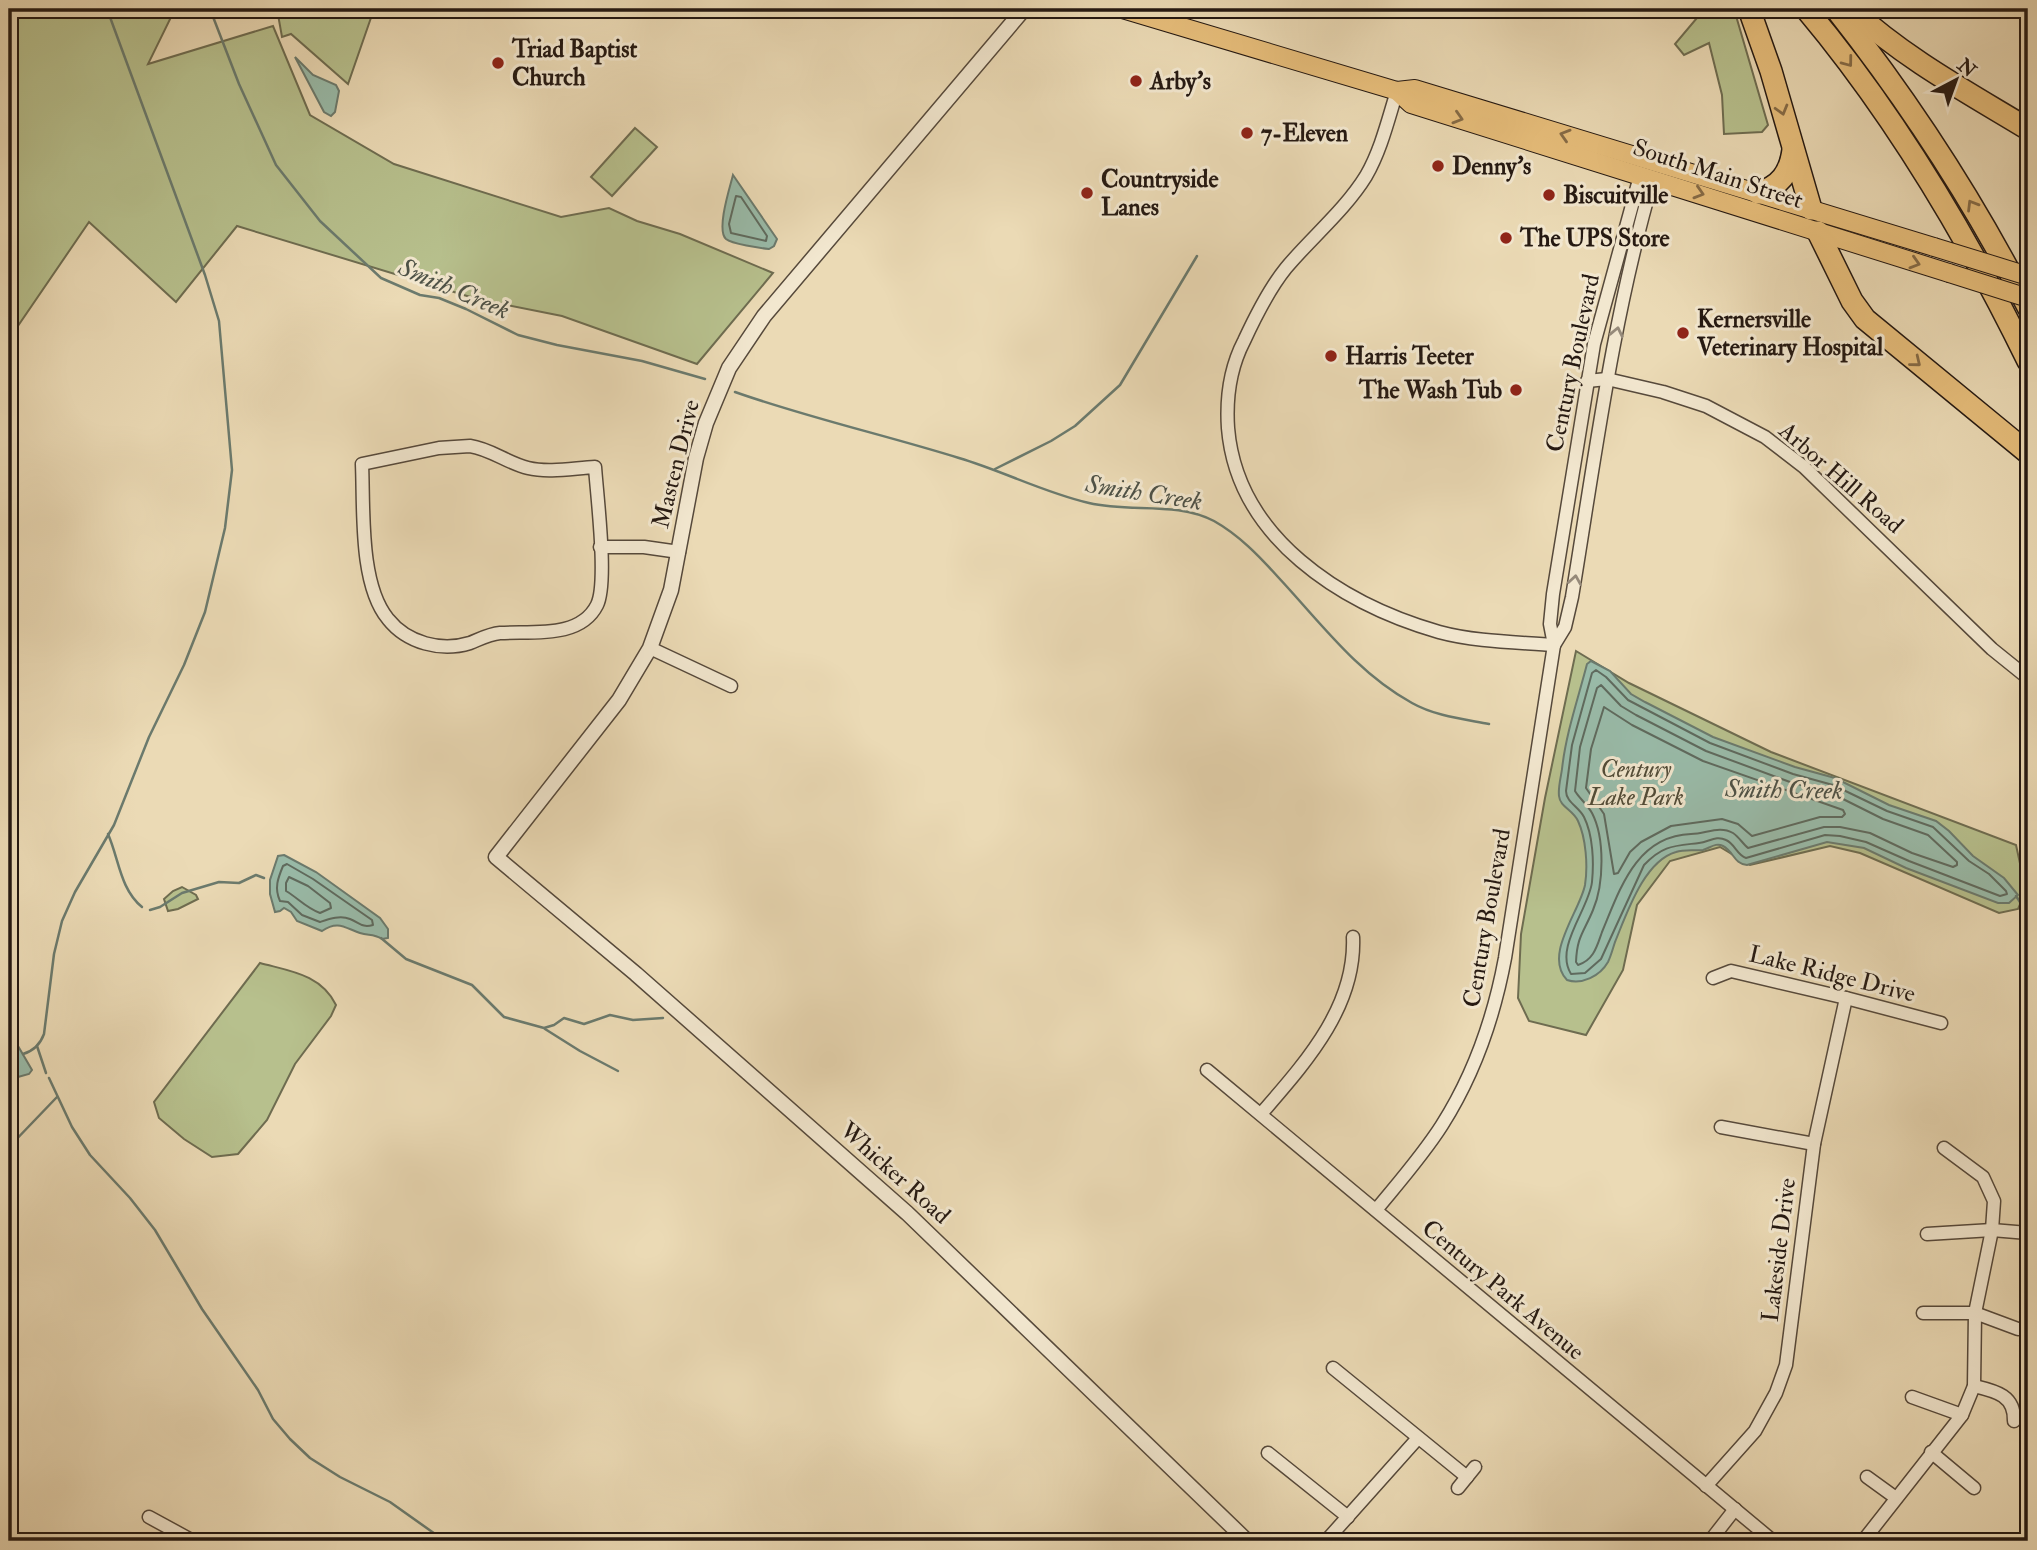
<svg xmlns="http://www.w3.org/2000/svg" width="2037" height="1550" font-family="'IM FELL Double Pica',serif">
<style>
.green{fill:#b7c08d;stroke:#6e6c50;stroke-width:2}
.water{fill:#99bba9;stroke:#6b7a6d;stroke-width:2}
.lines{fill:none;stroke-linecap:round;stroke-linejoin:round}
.shore{stroke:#5f6a5e;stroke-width:2}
.stream{stroke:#6b7a6d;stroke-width:2.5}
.minor-casing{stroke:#56493b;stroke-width:15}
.tertiary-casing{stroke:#56493b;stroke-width:17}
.primary-casing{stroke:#251912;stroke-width:20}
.motorway-casing{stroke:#251912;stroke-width:24}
.minor{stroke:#f2e7cf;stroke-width:12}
.tertiary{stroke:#f2e7cf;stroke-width:14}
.primary{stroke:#e6bd7a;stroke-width:18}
.motorway{stroke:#e6bd7a;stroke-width:21}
.primary-bridge-casing{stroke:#251912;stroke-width:20;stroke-linecap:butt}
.primary-bridge{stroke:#e6bd7a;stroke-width:18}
.oneway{stroke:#866b46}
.oneway2{stroke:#968a7a}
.poi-dot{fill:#8f2418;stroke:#f2e7cf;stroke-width:2.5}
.labels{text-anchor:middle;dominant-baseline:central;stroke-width:6;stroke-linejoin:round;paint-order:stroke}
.poi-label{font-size:24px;font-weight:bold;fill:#251912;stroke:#f2e7cf;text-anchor:start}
.street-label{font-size:24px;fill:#251912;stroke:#f2e7cf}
.park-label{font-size:24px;font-style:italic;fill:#514b37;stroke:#f2e7cf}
.water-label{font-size:26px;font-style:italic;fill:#4e5247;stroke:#f2e7cf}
</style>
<rect width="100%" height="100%" fill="#ebdab5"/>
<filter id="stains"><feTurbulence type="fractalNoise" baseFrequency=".00286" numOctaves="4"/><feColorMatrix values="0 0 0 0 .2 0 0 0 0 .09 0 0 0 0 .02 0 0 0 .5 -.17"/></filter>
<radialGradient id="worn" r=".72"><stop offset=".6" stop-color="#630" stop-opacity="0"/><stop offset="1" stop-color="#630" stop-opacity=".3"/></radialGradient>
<!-- green -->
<g class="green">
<path d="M 9,9 L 175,9 L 148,64 L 273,26 L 310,115 L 394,164 L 561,217 L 609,208 L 637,221 L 680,234 L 773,273 L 697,364 L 562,316 L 477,299 L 237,226 L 176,302 L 89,222 L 9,339 Z"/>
<path d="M 277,9 L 374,9 L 348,84 L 291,34 L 282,37 Z"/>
<path d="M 1701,9 L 1734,9 L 1768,125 L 1762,132 L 1724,134 L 1722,95 L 1709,43 L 1684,55 L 1675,44 L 1702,12 Z"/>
<path d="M 635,128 L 657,147 L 612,196 L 591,177 Z"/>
<path d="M 1576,651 L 1629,683 L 1771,752 L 2016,845 L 2026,891 L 2018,909 L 1999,913 L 1860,853 L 1830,846 L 1750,865 L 1720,847 L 1670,861 L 1637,905 L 1623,970 L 1586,1035 L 1529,1021 L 1518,998 L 1521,934 L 1545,798 Z"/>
<path d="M 182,887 L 196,895 L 198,899 L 178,909 L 168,911 L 164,899 L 173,891 Z"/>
<path d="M 260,963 C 289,971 321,974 336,1005 L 331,1016 L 295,1064 L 267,1120 L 238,1154 L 212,1157 L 184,1139 L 159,1118 L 154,1102 Z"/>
</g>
<!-- water -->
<g class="water">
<path d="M 295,57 L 313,75 L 336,85 L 339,91 L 335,112 L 331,116 L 324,112 Z"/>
<path d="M 733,175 L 777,239 L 774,246 L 769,249 C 760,248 732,244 726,239 C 716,230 730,187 733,175 Z"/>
<path d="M 1591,661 L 1610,671 L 1631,694 L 1645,702 L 1713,737 L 1795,767 L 1835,778 L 1889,805 L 1936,821 L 1949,831 L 1973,856 L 2004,878 L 2018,895 L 2009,903 L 1998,903 L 1906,868 L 1864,848 L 1827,842 L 1747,865 C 1734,864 1734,852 1723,846 C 1716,842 1710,848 1703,850 C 1694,851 1685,849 1676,852 C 1644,861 1627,913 1615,942 C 1613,948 1611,956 1608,962 C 1600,976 1582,985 1567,980 C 1543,955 1580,911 1585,885 C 1588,866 1586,838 1578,821 C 1573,810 1560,807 1559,796 C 1558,787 1561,777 1562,769 C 1566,733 1578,699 1587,664 Z"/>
<path d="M 284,855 L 316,872 L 380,918 L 388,929 L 388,938 L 382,939 C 373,933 369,936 360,933 C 345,928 338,920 322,931 L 297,921 L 291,912 L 284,908 L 280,911 L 275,912 L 270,894 L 270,880 L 278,856 Z"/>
<path d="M 9,1040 L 18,1046 L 32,1070 L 29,1074 L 18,1077 L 9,1083 Z"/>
</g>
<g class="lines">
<!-- shore -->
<g class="shore">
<path d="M 736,196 L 741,197 L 767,236 L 766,241 L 731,233 L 729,224 Z"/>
<path d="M 1596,670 L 1606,677 L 1628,700 L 1710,743 L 1793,774 L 1833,785 L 1887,811 L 1933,827 L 1969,861 L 1989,874 L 2006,891 L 2007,894 L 2000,896 L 1909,861 L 1866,842 L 1840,836 L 1825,835 L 1746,858 C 1737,855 1735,844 1726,840 C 1716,835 1709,842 1699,843 C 1674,846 1663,845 1644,865 L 1601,959 L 1585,973 L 1571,974 C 1554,947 1589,909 1592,882 C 1594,862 1593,835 1584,817 C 1579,807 1566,802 1566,791 L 1572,745 L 1592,673 Z"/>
<path d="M 1601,685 L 1621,706 L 1636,715 L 1706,751 L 1790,782 L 1831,793 L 1883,819 L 1928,835 L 1957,862 L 1957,865 L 1953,867 L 1912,853 L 1870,833 L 1840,827 L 1824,827 L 1748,848 C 1743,844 1739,837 1733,833 C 1719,825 1706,834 1691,834 C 1636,836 1620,889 1602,932 C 1597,946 1594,960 1578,965 L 1576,962 C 1577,936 1584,932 1593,910 C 1604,884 1605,838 1592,813 C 1587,804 1579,798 1575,791 L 1580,747 L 1597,688 Z"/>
<path d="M 1604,707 L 1632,725 L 1703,761 L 1843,810 L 1845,814 L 1842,817 L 1820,817 L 1752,836 L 1738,824 L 1722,819 L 1671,826 L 1641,842 L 1630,852 L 1618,873 L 1614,874 L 1604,814 L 1586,788 L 1591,749 Z"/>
<path d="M 287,864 L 313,879 L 372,920 L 373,925 C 362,928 360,923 350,919 C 340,915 329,919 320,922 L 302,915 L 288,902 L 280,901 C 274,888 278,878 283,866 Z"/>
<path d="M 289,877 L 308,886 L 330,903 L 331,908 L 320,913 C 306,908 298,898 286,891 L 286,883 Z"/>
</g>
<!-- stream -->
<g class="stream">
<path d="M 210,9 L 239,84 L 276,165 L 320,221 L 381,278 L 420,295 L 439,298 L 466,309 L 518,335 L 557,345 L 642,361 L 705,379"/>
<path d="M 735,392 C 809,418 885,435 959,458 C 1003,471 1045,493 1089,503 C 1130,513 1176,501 1214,521 C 1239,535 1259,556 1278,577 C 1320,622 1357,673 1412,703 C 1435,716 1463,719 1489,724"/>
<path d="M 995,469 L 1051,441 L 1075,426 L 1120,385 L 1197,256"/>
<path d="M 108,834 C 119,859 120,889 142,907"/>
<path d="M 2016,896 L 2028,914"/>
<path d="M 150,910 L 160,907 L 182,893 L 219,882 L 239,883 L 256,875 L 264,878"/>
<path d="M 381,938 L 406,959 L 472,985 L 504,1017 L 544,1028 L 554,1025 L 564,1018 L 584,1024 L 610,1015 L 633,1020 L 663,1018"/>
<path d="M 545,1029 L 580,1051 L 618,1071"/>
<path d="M 37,1046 L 46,1073"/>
<path d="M 23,1054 C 33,1051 40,1045 44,1034 L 54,954 L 62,921 L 75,892 L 114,825 L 149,737 L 184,665 L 205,612 L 225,528 L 232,470 L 219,321 L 205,275 L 107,9"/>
<path d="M 49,1078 L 72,1127 L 90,1155 L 130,1198 L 155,1230 L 202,1309 L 258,1390 L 273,1419 L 290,1439 L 310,1458 L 340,1477 L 390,1502 L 445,1541"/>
<path d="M 9,1147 L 57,1097"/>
</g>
<!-- minor casing -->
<g class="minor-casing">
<g id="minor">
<path d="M 1397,91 C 1388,120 1381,150 1366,176 C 1345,210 1312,237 1286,268 C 1269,289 1256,315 1244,341 C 1230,368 1226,398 1228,428 C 1237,538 1342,604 1439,632 C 1476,642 1516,642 1554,645"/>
<path d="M 1587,381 L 1607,379 L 1663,392 L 1706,406 L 1765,437 L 1804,467 L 1992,649 L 2028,678"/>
<path d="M 470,446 C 491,449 507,463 528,468 C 549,473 574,468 595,467 C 597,496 608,583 597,605 C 580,639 532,631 500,633 C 489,634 480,639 470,643 C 441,652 407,643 388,619 C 359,584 364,508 362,464 L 439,448 Z"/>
<path d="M 600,547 L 644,547 L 679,552"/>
<path d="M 1554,645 L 1565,627 L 1572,597 C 1595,457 1613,316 1653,179"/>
<path d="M 650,648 L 731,686"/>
<path d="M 1713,978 L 1731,971 L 1846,998 L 1941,1023"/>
<path d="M 1207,1070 L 1773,1541"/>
<path d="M 1261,1114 C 1304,1064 1356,1008 1353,937"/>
<path d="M 1721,1127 L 1814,1144"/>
<path d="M 1376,1210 C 1399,1182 1423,1155 1442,1125 C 1475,1073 1494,1017 1505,958 L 1554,645 L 1550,624 L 1553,594 L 1594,344 L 1640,176"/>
<path d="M 1927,1234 L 1992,1230 L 2028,1233"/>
<path d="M 1923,1313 L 1975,1313 L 2018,1329"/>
<path d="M 1333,1368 L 1467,1477"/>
<path d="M 1974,1386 C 1995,1391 2015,1395 2014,1421"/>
<path d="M 1912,1397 L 1962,1415"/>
<path d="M 1931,1452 L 1974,1488"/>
<path d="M 1268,1453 L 1348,1517"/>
<path d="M 1867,1477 L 1896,1498"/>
<path d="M 1706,1486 L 1755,1431 L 1776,1393 L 1786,1365 L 1814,1144 L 1846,998"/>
<path d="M 1458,1488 L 1475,1467"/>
<path d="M 149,1517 L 193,1541"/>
<path d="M 1326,1541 L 1418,1438"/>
<path d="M 1710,1541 L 1735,1509"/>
<path d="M 1863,1541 L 1962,1415 L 1974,1386 L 1975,1313 L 1992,1230 L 1994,1201 L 1983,1177 L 1944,1148"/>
</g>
</g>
<!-- tertiary casing -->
<g class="tertiary-casing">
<path id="tertiary" d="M 1024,9 L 764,316 L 729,368 L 706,423 L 696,458 L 671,590 L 650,648 L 619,700 L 496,857 L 636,974 L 907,1213 L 1247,1541"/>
</g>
<!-- primary casing -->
<g class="primary-casing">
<g id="primary">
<path d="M 1122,9 L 1397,91 L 1415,89 L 1934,247"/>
<path d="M 1397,91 L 1411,104 L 1949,273"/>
</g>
</g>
<!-- motorway casing -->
<g class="motorway-casing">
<g id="motorway">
<path d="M 1749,9 L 1771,71 L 1811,209"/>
<path d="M 1806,9 C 1895,115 1967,236 2028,361"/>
<path d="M 1836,9 C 1910,103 1974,201 2028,307"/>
<path d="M 1851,9 C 1904,58 1967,92 2028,129"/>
<path d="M 1758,193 C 1780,186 1790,173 1793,150"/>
<path d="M 1818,232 L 1852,301 L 1865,319 L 2028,453"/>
</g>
</g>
<!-- minor -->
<use href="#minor" class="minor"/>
<!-- tertiary -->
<use href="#tertiary" class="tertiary"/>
<!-- primary -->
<use href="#primary" class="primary"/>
<!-- motorway -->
<use href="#motorway" class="motorway"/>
<!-- primary-bridge casing -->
<g class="primary-bridge-casing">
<g id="primary-bridge">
<path d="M 1934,247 L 2028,276"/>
<path d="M 1949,273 L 2028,298"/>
</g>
</g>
<!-- primary-bridge -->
<use href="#primary-bridge" class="primary-bridge"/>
</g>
<!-- one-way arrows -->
<defs><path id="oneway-chevron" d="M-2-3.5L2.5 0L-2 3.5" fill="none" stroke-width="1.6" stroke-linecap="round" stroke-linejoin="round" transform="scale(1.75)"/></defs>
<g class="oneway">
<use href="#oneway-chevron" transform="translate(1848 62) rotate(53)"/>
<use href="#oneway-chevron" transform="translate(1782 110) rotate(74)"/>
<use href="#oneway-chevron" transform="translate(1458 118) rotate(17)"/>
<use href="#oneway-chevron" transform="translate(1565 135) rotate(-163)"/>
<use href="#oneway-chevron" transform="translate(1699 193) rotate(17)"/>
<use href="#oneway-chevron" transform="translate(1972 205) rotate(-121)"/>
<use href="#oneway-chevron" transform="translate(1915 263) rotate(17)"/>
<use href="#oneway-chevron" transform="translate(1916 362) rotate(39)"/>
</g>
<g class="oneway2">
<use href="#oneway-chevron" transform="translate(1617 332) rotate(-78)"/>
<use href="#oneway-chevron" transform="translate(1575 580) rotate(-81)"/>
</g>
<!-- markers -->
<g class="poi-dot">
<circle cx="498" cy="63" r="7"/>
<circle cx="1136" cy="81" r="7"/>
<circle cx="1247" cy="133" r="7"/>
<circle cx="1438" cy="166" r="7"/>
<circle cx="1087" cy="193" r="7"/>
<circle cx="1549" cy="195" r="7"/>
<circle cx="1506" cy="238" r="7"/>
<circle cx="1683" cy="333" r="7"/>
<circle cx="1331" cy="356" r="7"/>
<circle cx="1516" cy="390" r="7"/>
</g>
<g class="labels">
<!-- poi labels -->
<g class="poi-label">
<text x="512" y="49">Triad Baptist<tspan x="512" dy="28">Church</tspan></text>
<text x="1150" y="81">Arby's</text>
<text x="1261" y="133">7-Eleven</text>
<text x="1452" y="166">Denny's</text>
<text x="1101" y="179">Countryside<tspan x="1101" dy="28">Lanes</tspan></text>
<text x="1563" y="195">Biscuitville</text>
<text x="1520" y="238">The UPS Store</text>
<text x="1697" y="319">Kernersville<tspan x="1697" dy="28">Veterinary Hospital</tspan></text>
<text x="1345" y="356">Harris Teeter</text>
<text x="1502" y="390" text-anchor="end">The Wash Tub</text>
</g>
<!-- street labels -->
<g class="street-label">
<text transform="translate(1718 174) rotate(18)">South Main Street</text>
<text transform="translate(1573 363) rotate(-78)">Century Boulevard</text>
<text transform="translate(676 464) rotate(-76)">Masten Drive</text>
<text transform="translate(1841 478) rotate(41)">Arbor Hill Road</text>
<text transform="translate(1487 918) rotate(-80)">Century Boulevard</text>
<text transform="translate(1832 974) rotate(14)">Lake Ridge Drive</text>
<text transform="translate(895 1173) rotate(42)">Whicker Road</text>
<text transform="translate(1779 1250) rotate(-83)">Lakeside Drive</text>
<text transform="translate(1503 1290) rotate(40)">Century Park Avenue</text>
</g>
<!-- park labels -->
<g class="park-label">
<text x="1636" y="769">Century<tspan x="1636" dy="28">Lake Park</tspan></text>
</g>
<!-- water labels -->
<g class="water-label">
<text transform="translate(454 289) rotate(23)">Smith Creek</text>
<text transform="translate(1144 493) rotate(9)">Smith Creek</text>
<text transform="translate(1784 790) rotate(1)">Smith Creek</text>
</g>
</g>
<!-- margin -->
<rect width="2037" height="1550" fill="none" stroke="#ebdab5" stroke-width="35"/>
<rect x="10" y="10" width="2016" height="1529" fill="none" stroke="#251912" stroke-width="3.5"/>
<rect x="18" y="18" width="2002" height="1515" fill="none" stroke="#251912" stroke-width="2"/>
<!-- north arrow -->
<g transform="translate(1956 80) rotate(41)" stroke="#f2e7cf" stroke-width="5" paint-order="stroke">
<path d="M0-5L12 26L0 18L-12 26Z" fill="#251912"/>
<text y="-10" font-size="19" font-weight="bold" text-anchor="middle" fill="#251912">N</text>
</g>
<rect width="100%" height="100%" filter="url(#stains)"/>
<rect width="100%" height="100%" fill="url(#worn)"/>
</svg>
